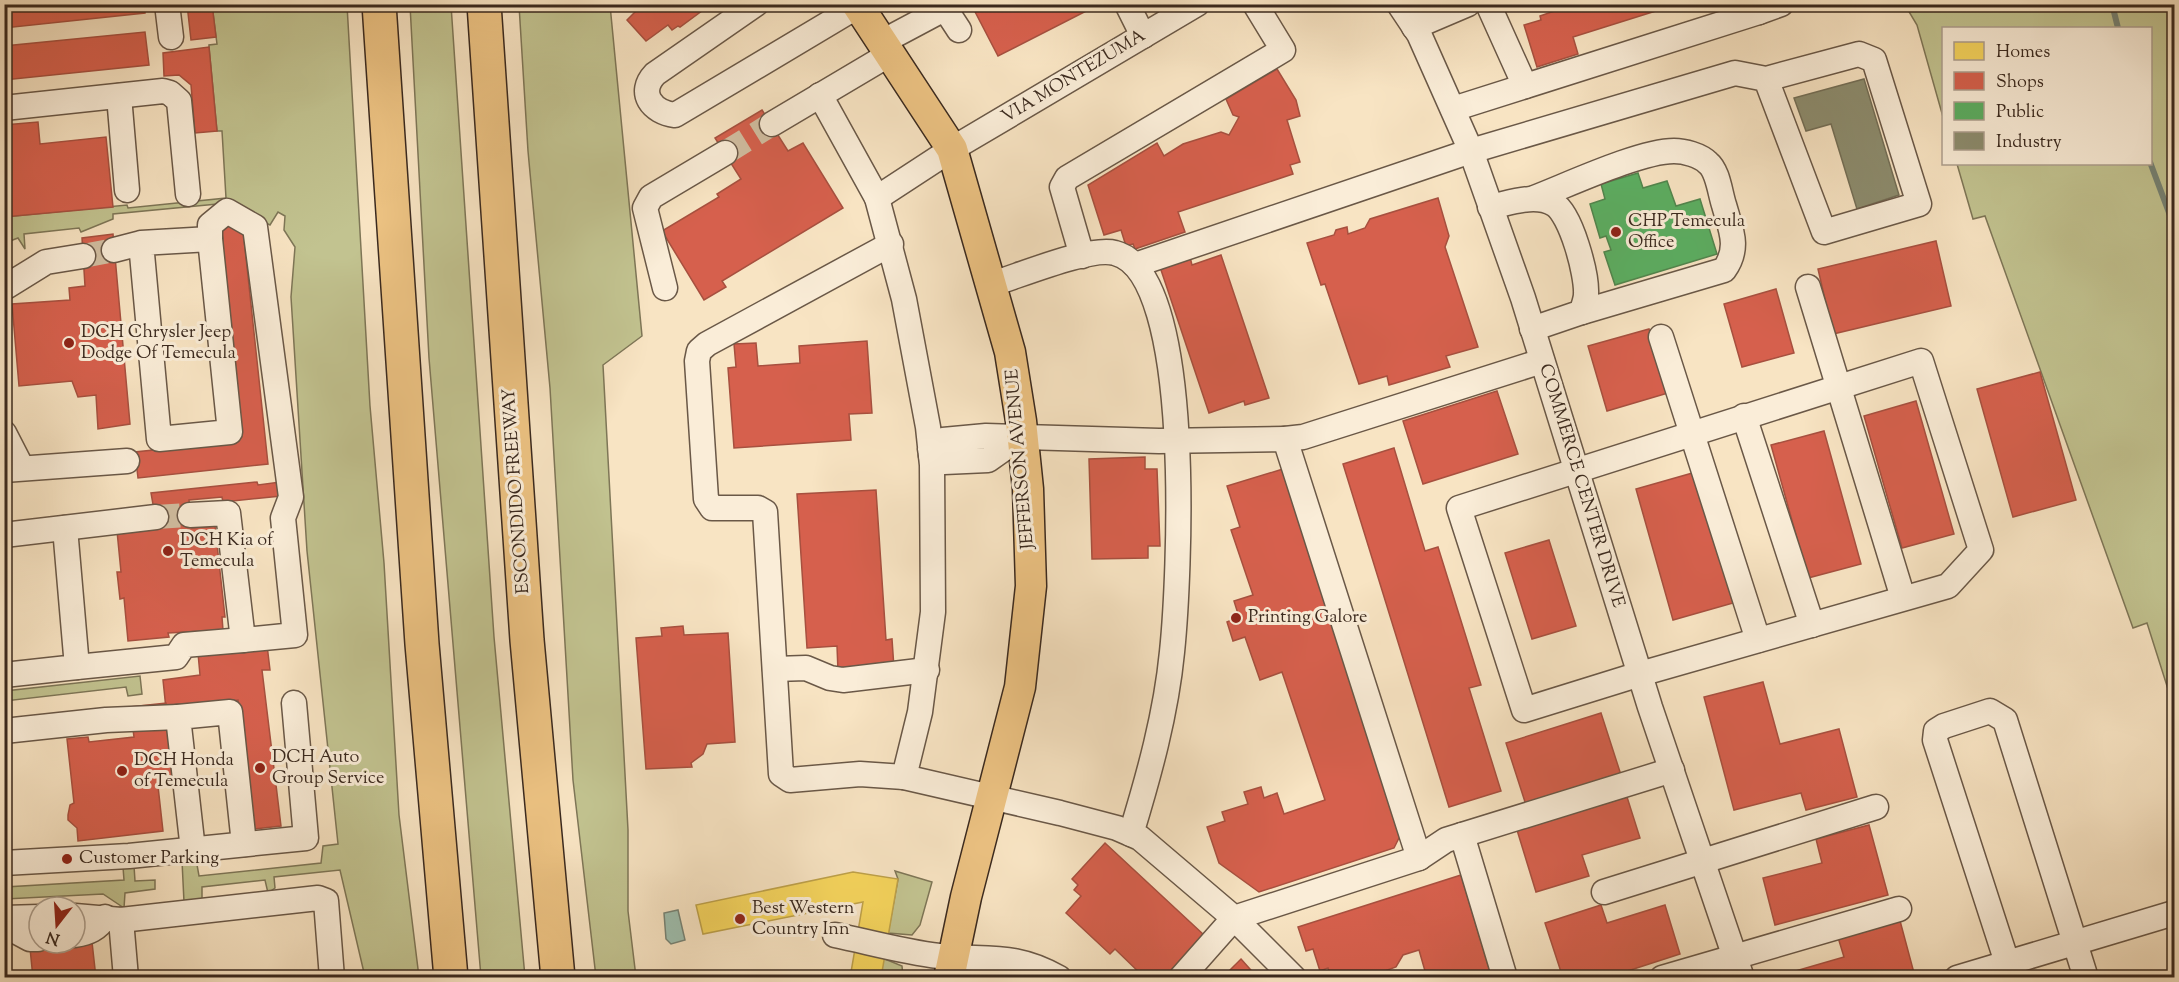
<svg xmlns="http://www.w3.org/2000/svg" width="2179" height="982" font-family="'Sorts Mill Goudy',serif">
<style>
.green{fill:#c2c390;stroke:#7e7657;stroke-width:1.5}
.water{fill:#9ebfaf;stroke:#768375;stroke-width:1.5}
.homes{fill:#f6d55c;stroke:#bea149;stroke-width:1.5}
.shops{fill:#d6604d;stroke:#a7503f;stroke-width:1.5}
.public{fill:#5aae61;stroke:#50864d;stroke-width:1.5}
.industry{fill:#8c8c6e;stroke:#736e56;stroke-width:1.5}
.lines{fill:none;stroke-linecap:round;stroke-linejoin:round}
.stream{stroke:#768375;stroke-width:6}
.minor-tunnel{stroke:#d2bfa2;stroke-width:24;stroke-dasharray:24 12;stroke-linecap:butt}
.minor-casing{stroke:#6a5847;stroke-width:27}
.major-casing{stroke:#3a291e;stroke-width:33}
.highway-casing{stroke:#3a291e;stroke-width:36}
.minor{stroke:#faedd8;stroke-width:24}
.major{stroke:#ecc282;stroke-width:30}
.highway{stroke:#ecc282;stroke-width:33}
.poi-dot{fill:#8f2418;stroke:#faedd8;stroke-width:2}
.labels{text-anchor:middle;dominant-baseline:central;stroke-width:6;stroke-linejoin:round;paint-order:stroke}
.street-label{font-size:18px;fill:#3a291e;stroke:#faedd8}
.poi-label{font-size:18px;fill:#3a291e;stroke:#faedd8;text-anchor:start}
</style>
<rect width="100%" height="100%" fill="#f8e4c3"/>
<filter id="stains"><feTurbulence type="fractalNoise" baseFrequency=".00333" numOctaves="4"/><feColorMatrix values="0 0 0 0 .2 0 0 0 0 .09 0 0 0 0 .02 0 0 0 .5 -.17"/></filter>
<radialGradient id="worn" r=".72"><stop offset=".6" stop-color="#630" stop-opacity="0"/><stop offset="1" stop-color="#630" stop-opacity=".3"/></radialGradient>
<!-- green -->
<g class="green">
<path d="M 212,5 L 347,5 L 370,406 L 384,563 L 399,815 L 419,977 L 365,977 L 340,870 L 274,877 L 275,888 L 268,893 L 265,880 L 202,887 L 202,900 L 184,902 L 182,861 L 196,859 L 199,876 L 321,863 L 323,846 L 338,844 L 307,551 L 291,297 L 295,247 L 284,230 L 285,216 L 278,212 L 270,225 L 228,203 L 113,214 L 113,219 L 81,232 L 79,228 L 24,234 L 25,249 L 18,238 L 5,243 L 4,217 L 127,205 L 128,208 L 226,198 L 222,131 L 217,131 L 209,47 L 209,45 L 217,44 Z"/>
<path d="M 410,5 L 451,5 L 494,637 L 525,977 L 481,977 L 429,358 Z"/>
<path d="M 519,5 L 610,5 L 642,336 L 603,365 L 628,830 L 628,911 L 636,977 L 596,977 L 573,780 L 550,388 L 528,151 Z"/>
<path d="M 1905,5 L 2174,5 L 2174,708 L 2147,623 L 2133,628 L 1985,216 L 1973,219 L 1957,164 L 2150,164 L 2150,28 L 1944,28 L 1943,117 L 1917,25 Z"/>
<path d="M 140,676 L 142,694 L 128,696 L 126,687 L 5,701 L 5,691 Z"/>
<path d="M 134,866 L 135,881 L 155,880 L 155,889 L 125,893 L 124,908 L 103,894 L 5,899 L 5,887 L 124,880 L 123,867 Z"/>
<path d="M 895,871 L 932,882 L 920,925 L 912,935 L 888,933 L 898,879 Z"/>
<path d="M 880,957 L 902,966 L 903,977 L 878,978 Z"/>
</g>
<!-- water -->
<path class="water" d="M 678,910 L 685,940 L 671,944 L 666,939 L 664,913 Z"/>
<!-- homes -->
<path class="homes" d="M 853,872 L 898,879 L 881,978 L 850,978 L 863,902 L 703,934 L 696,905 Z"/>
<!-- shops -->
<g class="shops">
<path d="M 4,4 L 145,4 L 145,13 L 4,28 Z"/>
<path d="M 187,4 L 212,4 L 216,37 L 191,40 Z"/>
<path d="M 971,4 L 1098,4 L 1098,5 L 998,56 Z"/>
<path d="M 1562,4 L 1678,4 L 1573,37 L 1578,54 L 1537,67 L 1524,25 L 1541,20 L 1540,16 L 1563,8 Z"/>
<path d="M 642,5 L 709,4 L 710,5 L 680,27 L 678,26 L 672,30 L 668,25 L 646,41 L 627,20 Z"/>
<path d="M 145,32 L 149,65 L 4,80 L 4,46 Z"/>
<path d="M 209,47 L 217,131 L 195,133 L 191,85 L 179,75 L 164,76 L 163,53 Z"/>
<path d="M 1277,69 L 1296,100 L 1300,116 L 1287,120 L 1300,162 L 1290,165 L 1293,174 L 1178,212 L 1185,232 L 1135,249 L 1133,244 L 1126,246 L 1121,230 L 1104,235 L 1088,185 L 1157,143 L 1164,156 L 1183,144 L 1221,132 L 1229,135 L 1239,117 L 1233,115 L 1226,99 Z"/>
<path d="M 762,110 L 788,151 L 803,143 L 843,208 L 722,281 L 726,287 L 704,300 L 662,231 L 719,197 L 717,194 L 741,179 L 715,138 Z"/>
<path d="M 38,122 L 40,144 L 106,137 L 113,207 L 4,217 L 4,125 Z"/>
<path d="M 1438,198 L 1449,236 L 1445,247 L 1478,347 L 1446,356 L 1450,367 L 1389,385 L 1387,376 L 1359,384 L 1325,284 L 1321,285 L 1307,243 L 1334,235 L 1336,230 L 1347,227 L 1348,234 L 1365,228 L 1370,219 Z"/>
<path d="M 242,220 L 268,464 L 138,478 L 135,452 L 239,441 L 215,223 Z"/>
<path d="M 113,234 L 130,424 L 98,429 L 96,395 L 78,397 L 72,381 L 19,386 L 12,304 L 70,300 L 69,288 L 85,286 L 82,238 Z"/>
<path d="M 1936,241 L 1951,306 L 1833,334 L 1818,269 Z"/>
<path d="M 1221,255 L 1269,398 L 1245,405 L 1244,401 L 1209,413 L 1160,267 L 1190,257 L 1192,265 Z"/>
<path d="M 1776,289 L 1794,353 L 1742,367 L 1724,304 Z"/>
<path d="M 1649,329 L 1668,393 L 1607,411 L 1588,346 Z"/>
<path d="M 867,341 L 872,413 L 849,414 L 851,440 L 734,448 L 728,368 L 736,367 L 734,344 L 756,343 L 758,366 L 800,363 L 799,346 Z"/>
<path d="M 2040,372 L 2076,500 L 2013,517 L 1977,389 Z"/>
<path d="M 1497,391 L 1518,454 L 1423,484 L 1403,421 Z"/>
<path d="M 1916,401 L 1954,534 L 1902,548 L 1864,416 Z"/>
<path d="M 1824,431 L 1861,564 L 1808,578 L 1771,445 Z"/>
<path d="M 1394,448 L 1425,551 L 1438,547 L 1481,685 L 1469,688 L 1501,791 L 1449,807 L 1343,464 Z"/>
<path d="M 1145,457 L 1145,469 L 1157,469 L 1160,546 L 1148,546 L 1148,558 L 1092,559 L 1089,459 Z"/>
<path d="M 1283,469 L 1400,836 L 1394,848 L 1259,892 L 1219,863 L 1207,827 L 1225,821 L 1222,812 L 1248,804 L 1244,792 L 1261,787 L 1264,798 L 1277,793 L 1284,814 L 1325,800 L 1282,672 L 1260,680 L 1245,637 L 1233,641 L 1227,622 L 1239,617 L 1234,601 L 1253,595 L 1231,530 L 1240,527 L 1227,486 Z"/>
<path d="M 1696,472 L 1733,603 L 1673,620 L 1636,489 Z"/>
<path d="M 257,482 L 258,485 L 280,482 L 281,496 L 223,502 L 222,497 L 189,500 L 192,528 L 215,526 L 225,617 L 222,617 L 223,630 L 168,633 L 169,637 L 128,641 L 124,598 L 120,599 L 117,572 L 121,572 L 117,531 L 157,527 L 151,493 Z"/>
<path d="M 876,490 L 886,640 L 892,639 L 894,668 L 838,671 L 837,646 L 807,648 L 797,494 Z"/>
<path d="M 1549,540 L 1576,626 L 1532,639 L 1505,553 Z"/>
<path d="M 683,626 L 684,635 L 728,633 L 735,742 L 707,744 L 703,754 L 691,763 L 692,767 L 646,769 L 636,638 L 662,636 L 661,628 Z"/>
<path d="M 267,645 L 270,670 L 262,670 L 281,826 L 254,829 L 238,700 L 166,709 L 163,680 L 200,675 L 198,653 Z"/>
<path d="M 1763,682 L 1780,744 L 1839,729 L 1857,797 L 1806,810 L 1801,793 L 1734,810 L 1704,697 Z"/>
<path d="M 166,703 L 176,783 L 158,786 L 163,831 L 78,841 L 77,828 L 68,820 L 68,815 L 70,805 L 74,803 L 67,739 L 88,737 L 89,742 L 134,737 L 130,707 Z"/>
<path d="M 1601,713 L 1621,775 L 1526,805 L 1506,743 Z"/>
<path d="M 1627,797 L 1640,838 L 1582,855 L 1589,876 L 1536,892 L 1517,830 Z"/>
<path d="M 1869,825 L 1888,895 L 1775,925 L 1763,878 L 1822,863 L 1816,839 Z"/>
<path d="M 1105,843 L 1204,935 L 1164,978 L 1145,978 L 1115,949 L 1110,954 L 1066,913 L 1081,896 L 1074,890 L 1078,885 L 1072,879 Z"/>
<path d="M 1461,875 L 1492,978 L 1427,978 L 1419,950 L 1403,955 L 1396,967 L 1365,978 L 1331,978 L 1328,968 L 1320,971 L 1313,949 L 1306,951 L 1298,927 Z"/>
<path d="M 1601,905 L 1607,923 L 1665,905 L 1680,954 L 1606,978 L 1563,978 L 1545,923 Z"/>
<path d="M 1899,917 L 1914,973 L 1897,978 L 1794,978 L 1792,972 L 1844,957 L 1837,934 Z"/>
<path d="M 92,942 L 96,978 L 33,978 L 30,948 L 39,943 Z"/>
<path d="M 1241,959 L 1258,978 L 1222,978 Z"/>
</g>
<!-- public -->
<path class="public" d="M 1638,173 L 1643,188 L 1667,181 L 1676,206 L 1700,199 L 1717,254 L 1615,285 L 1604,252 L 1611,250 L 1606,236 L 1600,238 L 1590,204 L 1605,199 L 1601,184 Z"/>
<!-- industry -->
<path class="industry" d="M 1864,79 L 1899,195 L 1857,209 L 1831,124 L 1806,131 L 1794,98 Z"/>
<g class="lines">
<!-- stream -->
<g class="stream">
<path d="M 2112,4 L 2118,28"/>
<path d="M 2150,162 L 2174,226"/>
</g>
<!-- minor-tunnel -->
<g class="minor-tunnel">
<path d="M 725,153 L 772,124"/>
<path d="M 83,256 L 114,250"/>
<path d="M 156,517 L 190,515"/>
</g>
<!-- minor casing -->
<g class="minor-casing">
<g id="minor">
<path d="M 167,4 L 171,37"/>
<path d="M 756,4 L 655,74 C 637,93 652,112 675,115 L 858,6"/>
<path d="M 942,4 L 959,30"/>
<path d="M 1127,4 L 1143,36"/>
<path d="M 1399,4 L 1419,34 L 1471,151 L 1523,298 L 1650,707 L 1742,978"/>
<path d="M 1488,4 L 1525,86"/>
<path d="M 1759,12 L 1781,4"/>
<path d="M 1414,27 L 1468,4"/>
<path d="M 882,42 L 944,9"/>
<path d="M 820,95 L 877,198 L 904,299 L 928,427 L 932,465 L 933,612 L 920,712 L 904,777 L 1060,813 L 1117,828 L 1140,838 L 1234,918 L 1419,858 L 1285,439 L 1159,441 L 986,436 L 943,440 L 930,449"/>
<path d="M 119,96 L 127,190"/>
<path d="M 4,108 L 163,91 L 170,93 L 179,101 L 188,194"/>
<path d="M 1453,109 L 1759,12 L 1756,4"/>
<path d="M 772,124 L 890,54"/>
<path d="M 877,198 L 952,149 L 1197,4"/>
<path d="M 1534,198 C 1568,185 1640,151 1674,151 C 1684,151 1700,155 1708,163 C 1718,171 1720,193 1724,205 C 1731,230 1740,248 1724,270 L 1582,312"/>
<path d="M 1490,207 C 1510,203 1535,193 1554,204 C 1571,214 1587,274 1586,294 C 1586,300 1583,306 1582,312 L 1532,329"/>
<path d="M 891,244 L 707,344 L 699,351 L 697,361 L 706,499 L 712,508 L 758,508 L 765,512 L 781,774 L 790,780 L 860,774 L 904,777"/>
<path d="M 114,250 L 141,243 L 210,239 L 230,432 L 159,439 L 141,243"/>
<path d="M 1082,256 L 1062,187 L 1067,178 L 1283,50 L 1255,4"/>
<path d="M 1135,265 L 1471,151 L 1735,73 L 1766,79 L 1859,54 L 1874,60 L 1919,204 L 1824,232 L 1766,79"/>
<path d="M 992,284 C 1019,276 1090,246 1115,253 C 1196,273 1179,584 1172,652 C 1166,714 1149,775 1131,834"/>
<path d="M 1808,287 L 1903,598"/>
<path d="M 4,288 L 46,262 L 83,256"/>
<path d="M 665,288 L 645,208 L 651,197 L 725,153"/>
<path d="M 1661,337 L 1758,640"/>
<path d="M 1921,361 L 1981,550 L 1948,586 L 1640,674 L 1524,710 L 1459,508 Z"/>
<path d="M 1744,416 L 1812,625"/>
<path d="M 4,433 L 22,468"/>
<path d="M 1285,439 L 1303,437 L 1542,361"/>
<path d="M 931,455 L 944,462 L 988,460 L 1022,436"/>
<path d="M 4,470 L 127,461"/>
<path d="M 190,515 L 228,513 L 243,640 L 295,635 L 283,518 L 291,497 L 255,227 L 227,211 L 210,225 L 210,239"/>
<path d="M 4,535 L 156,517"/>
<path d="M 77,667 L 176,657 L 184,645 L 243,640"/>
<path d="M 775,669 L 806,668 L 830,678 L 843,680 L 927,670"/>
<path d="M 4,675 L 77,667 L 65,528"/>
<path d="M 4,731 L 106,720 L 178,717"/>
<path d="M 1462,835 L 1505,978"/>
<path d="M 193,850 L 178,717 L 230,712 L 244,844"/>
<path d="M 1419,858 L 1446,840 L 1672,770"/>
<path d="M 4,863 L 129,856 L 306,838 L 294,703"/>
<path d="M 1604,892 L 1876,807"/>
<path d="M 75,916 L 121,920 L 318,898 L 326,901 L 332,978"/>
<path d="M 4,918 L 39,917"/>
<path d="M 121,920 L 126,978"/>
<path d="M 4,925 L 30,939 L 38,939"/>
<path d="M 75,935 C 88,933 98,929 105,917"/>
<path d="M 835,935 C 869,942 904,952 939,956 C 986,961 1014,952 1059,978"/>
<path d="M 1181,978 L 1234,918 L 1294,978"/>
<path d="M 1662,978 L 1899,909"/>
<path d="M 1957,978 L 2174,913"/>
<path d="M 2012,978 L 1935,740 L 1936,731 L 1944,726 L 1990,711 L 2005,720 L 2086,978"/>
</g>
</g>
<!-- major casing -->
<g class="major-casing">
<path id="major" d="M 857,4 L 952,149 L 1010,352 L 1021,421 L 1028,489 L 1031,586 L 1020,687 L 966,897 L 949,978"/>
</g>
<!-- highway casing -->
<g class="highway-casing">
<g id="highway">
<path d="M 379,4 L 422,644 L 451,978"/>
<path d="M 484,4 L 527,640 L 558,978"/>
</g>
</g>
<!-- minor -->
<use href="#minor" class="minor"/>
<!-- major -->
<use href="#major" class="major"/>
<!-- highway -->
<use href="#highway" class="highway"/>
</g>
<!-- markers -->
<g class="poi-dot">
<circle cx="1616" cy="232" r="6"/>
<circle cx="69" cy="343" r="6"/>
<circle cx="168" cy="551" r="6"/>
<circle cx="1236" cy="618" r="6"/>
<circle cx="260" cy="768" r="6"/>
<circle cx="122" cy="771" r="6"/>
<circle cx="67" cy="859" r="6"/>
<circle cx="740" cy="919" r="6"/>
</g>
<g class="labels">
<!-- street labels -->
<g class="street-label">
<text transform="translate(1074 77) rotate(-31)">VIA MONTEZUMA</text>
<text transform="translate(1021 459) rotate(-95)">JEFFERSON AVENUE</text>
<text transform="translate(1581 486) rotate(73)">COMMERCE CENTER DRIVE</text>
<text transform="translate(517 491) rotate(-94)">ESCONDIDO FREEWAY</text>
</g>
<!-- poi labels -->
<g class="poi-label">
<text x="1628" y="222">CHP Temecula<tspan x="1628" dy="21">Office</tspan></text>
<text x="81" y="333">DCH Chrysler Jeep<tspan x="81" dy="21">Dodge Of Temecula</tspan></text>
<text x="180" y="541">DCH Kia of<tspan x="180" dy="21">Temecula</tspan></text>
<text x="1248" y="618">Printing Galore</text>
<text x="272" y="758">DCH Auto<tspan x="272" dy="21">Group Service</tspan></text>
<text x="134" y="761">DCH Honda<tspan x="134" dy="21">of Temecula</tspan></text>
<text x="79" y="859">Customer Parking</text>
<text x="752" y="909">Best Western<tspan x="752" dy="21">Country Inn</tspan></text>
</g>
</g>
<!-- margin -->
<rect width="2179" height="982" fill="none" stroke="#f8e4c3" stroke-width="24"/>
<rect x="6" y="6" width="2167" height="970" fill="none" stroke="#3a291e" stroke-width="3"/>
<rect x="12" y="12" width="2155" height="958" fill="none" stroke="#3a291e" stroke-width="1.5"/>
<!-- legend -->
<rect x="1942" y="27" width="210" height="138" fill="#faedd8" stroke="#ad9f8e" stroke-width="1.5"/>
<rect x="1954" y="42" width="30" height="18" fill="#f6d55c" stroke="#ad9f8e" stroke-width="1.5"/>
<text x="1996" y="57" font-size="18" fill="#3a291e">Homes</text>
<rect x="1954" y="72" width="30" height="18" fill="#d6604d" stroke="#ad9f8e" stroke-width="1.5"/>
<text x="1996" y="87" font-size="18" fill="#3a291e">Shops</text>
<rect x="1954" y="102" width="30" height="18" fill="#5aae61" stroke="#ad9f8e" stroke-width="1.5"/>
<text x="1996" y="117" font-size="18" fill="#3a291e">Public</text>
<rect x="1954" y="132" width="30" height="18" fill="#8c8c6e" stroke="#ad9f8e" stroke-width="1.5"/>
<text x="1996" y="147" font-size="18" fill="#3a291e">Industry</text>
<!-- north arrow -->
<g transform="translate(57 925) rotate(197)"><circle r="28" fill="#faedd8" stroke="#ad9f8e" stroke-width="1.5"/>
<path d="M0-4.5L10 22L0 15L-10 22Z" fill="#8f2418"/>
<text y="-9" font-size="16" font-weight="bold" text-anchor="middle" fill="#3a291e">N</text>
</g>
<rect width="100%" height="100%" filter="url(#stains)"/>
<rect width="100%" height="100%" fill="url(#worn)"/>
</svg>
